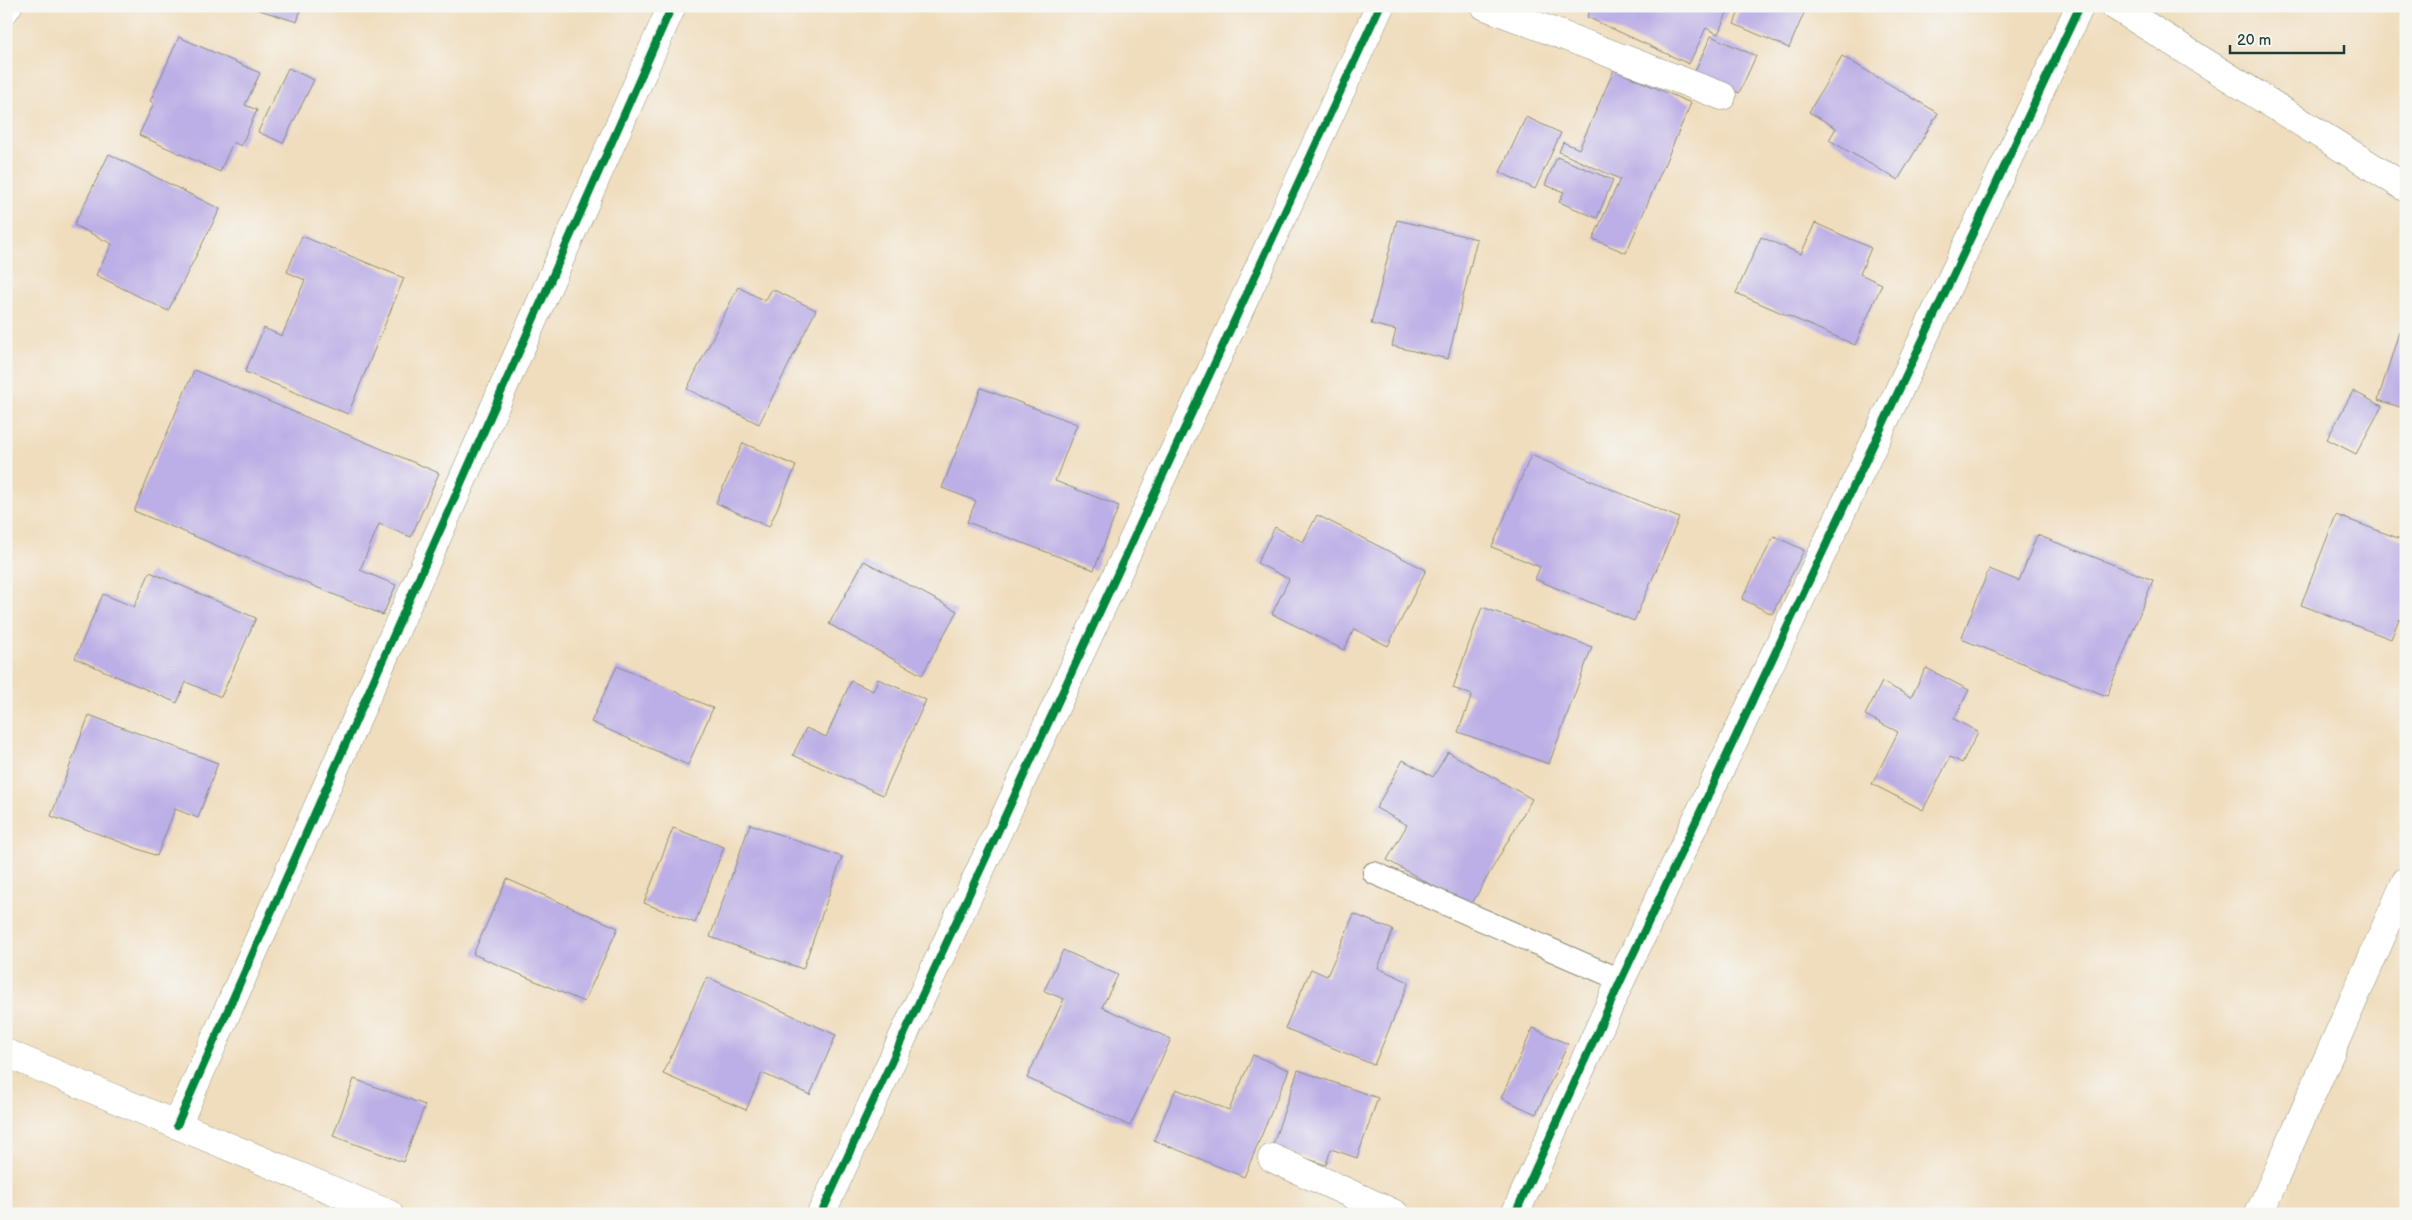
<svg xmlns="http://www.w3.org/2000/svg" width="2412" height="1220" font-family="'Balsamiq Sans',sans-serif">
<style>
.building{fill:#bcaee6}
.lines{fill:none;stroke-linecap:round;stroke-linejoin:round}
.service-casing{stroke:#888d78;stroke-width:24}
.minor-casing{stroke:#888d78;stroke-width:29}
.service{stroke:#fff;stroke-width:22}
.minor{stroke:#fff;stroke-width:28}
.cycleway-casing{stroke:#f6f6f2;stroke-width:11}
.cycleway{stroke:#00873e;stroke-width:8}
</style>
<rect width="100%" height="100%" fill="#f6f6f2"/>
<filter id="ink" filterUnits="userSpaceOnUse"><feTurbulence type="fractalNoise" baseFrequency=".02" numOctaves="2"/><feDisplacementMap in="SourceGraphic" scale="10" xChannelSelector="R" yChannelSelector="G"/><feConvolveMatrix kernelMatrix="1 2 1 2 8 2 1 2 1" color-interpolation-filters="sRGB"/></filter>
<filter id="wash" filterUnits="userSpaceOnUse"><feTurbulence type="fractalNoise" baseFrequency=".0096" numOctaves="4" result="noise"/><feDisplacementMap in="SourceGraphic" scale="20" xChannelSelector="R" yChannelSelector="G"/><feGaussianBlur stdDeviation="1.12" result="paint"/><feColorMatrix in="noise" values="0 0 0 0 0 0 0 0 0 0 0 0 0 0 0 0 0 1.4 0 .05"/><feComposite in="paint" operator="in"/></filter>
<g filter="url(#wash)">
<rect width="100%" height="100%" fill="#f0ddbd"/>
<g id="blocks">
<!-- building -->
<g class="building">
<path d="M 247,6 L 302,6 L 297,22 Z"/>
<path d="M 1592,6 L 1730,6 L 1718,34 L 1706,28 L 1689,64 L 1587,17 Z"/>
<path d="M 1741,6 L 1807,6 L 1789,48 L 1734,24 Z"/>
<path d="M 1711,36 L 1756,56 L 1739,93 L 1694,73 Z"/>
<path d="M 179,37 L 260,73 L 245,105 L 257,110 L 241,146 L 233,142 L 220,172 L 139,135 L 154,103 L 150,101 Z"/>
<path d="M 1842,56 L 1938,113 L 1898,180 L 1829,140 L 1836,128 L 1809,112 Z"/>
<path d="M 288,68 L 314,80 L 283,143 L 258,132 Z"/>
<path d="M 1614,70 L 1691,103 L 1626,253 L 1593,239 L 1620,179 L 1559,152 L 1563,142 L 1579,149 Z"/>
<path d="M 1526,117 L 1561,133 L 1535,189 L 1500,172 Z"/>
<path d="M 109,154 L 220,209 L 168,311 L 96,275 L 112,244 L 74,225 Z"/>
<path d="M 1557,157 L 1613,180 L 1597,218 L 1559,202 L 1564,192 L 1545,185 Z"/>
<path d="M 1397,220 L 1477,239 L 1448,359 L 1392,346 L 1396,330 L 1371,324 Z"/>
<path d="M 1815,223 L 1871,248 L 1860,274 L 1882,284 L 1855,345 L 1736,293 L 1761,237 L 1801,254 Z"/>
<path d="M 302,236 L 404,278 L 348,414 L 245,372 L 264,328 L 282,336 L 305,280 L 287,272 Z"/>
<path d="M 738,287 L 765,301 L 772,289 L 816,310 L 759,424 L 687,389 Z"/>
<path d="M 2399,332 L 2406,334 L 2406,409 L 2378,400 Z"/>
<path d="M 194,370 L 439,473 L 411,537 L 379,524 L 360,570 L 396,585 L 383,615 L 134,511 Z"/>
<path d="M 981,388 L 1077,424 L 1055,481 L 1119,506 L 1094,570 L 967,522 L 976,501 L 942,488 Z"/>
<path d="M 2353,391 L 2382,406 L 2356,454 L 2327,439 Z"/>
<path d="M 743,443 L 796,466 L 769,527 L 716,503 Z"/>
<path d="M 1531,455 L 1679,518 L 1634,621 L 1535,579 L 1540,567 L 1492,547 Z"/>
<path d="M 1317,515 L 1426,570 L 1388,646 L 1354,629 L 1344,650 L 1272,614 L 1289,579 L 1257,563 L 1275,527 L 1303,542 Z"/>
<path d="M 2336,515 L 2406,541 L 2406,622 L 2399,619 L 2391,639 L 2301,605 Z"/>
<path d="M 2037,535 L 2153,580 L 2107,696 L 1961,639 L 1989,569 L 2019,581 Z"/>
<path d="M 1774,536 L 1804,550 L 1772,614 L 1742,599 Z"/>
<path d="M 864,561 L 957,611 L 922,675 L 829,624 Z"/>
<path d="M 150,572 L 256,618 L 221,697 L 186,682 L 177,703 L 75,658 L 103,594 L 134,607 Z"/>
<path d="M 1482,607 L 1592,647 L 1549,764 L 1458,732 L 1472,695 L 1453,688 Z"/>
<path d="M 617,666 L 713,708 L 688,765 L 591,722 Z"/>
<path d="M 1926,668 L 1969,690 L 1954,719 L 1978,732 L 1962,763 L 1950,757 L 1923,810 L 1872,784 L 1898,732 L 1865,715 L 1882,682 L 1911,697 Z"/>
<path d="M 878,679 L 926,700 L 883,795 L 793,755 L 806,728 L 826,737 L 851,681 L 873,691 Z"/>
<path d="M 89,715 L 218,763 L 198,818 L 175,809 L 157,856 L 51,816 Z"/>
<path d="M 1448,752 L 1532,799 L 1470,907 L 1387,860 L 1407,825 L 1376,808 L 1403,760 L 1433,777 Z"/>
<path d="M 750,824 L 842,857 L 803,969 L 710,937 Z"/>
<path d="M 673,828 L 724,847 L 695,923 L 644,903 Z"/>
<path d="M 507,879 L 618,928 L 584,1002 L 473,954 Z"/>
<path d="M 1354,914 L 1393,930 L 1378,968 L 1409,982 L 1374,1065 L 1285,1028 L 1311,969 L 1327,976 Z"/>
<path d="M 1063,950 L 1118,975 L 1102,1007 L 1171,1039 L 1130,1126 L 1027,1078 L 1064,999 L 1044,991 Z"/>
<path d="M 707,977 L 836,1035 L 810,1095 L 762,1073 L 746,1110 L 663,1074 Z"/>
<path d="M 1533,1028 L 1568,1044 L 1536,1114 L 1501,1098 Z"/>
<path d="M 1253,1055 L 1289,1070 L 1244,1177 L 1154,1140 L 1176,1089 L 1229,1110 Z"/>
<path d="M 1298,1070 L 1378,1098 L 1357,1158 L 1331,1149 L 1326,1165 L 1272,1147 Z"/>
<path d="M 354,1079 L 425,1105 L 403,1162 L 333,1136 Z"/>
</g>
</g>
</g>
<g filter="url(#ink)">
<use href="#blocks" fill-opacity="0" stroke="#888d78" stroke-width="1"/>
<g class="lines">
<!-- service casing -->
<g class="service-casing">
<path id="service" d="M 1374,873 L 1621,980"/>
</g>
<!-- minor casing -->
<g class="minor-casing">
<g id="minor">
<path d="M 1485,6 L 1722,96"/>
<path d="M 2115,6 L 2406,188"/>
<path d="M 6,9 L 8,6"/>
<path d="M 6,1053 L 389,1214"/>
<path d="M 177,1125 L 672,6"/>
<path d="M 1272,1158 L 1395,1214"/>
<path d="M 821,1214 L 1380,6"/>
<path d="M 1515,1214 L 1621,980 L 2080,6"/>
<path d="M 2259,1214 L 2406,881"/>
</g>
</g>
<!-- service -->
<use href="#service" class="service"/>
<!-- minor -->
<use href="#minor" class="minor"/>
<!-- cycleway casing -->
<g class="cycleway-casing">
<g id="cycleway">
<path d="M 177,1125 L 672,6"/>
<path d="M 821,1214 L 1380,6"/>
<path d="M 1515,1214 L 1621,980 L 2080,6"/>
</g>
</g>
<!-- cycleway -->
<use href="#cycleway" class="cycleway"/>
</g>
</g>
<!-- margin -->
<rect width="2412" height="1220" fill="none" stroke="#f6f6f2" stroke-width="25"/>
<!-- scale -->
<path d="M2230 45v8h114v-8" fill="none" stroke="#1f3d34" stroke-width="2.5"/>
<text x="2237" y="45" font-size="15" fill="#1f3d34" stroke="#f6f6f2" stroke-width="4" paint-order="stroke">20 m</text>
</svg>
